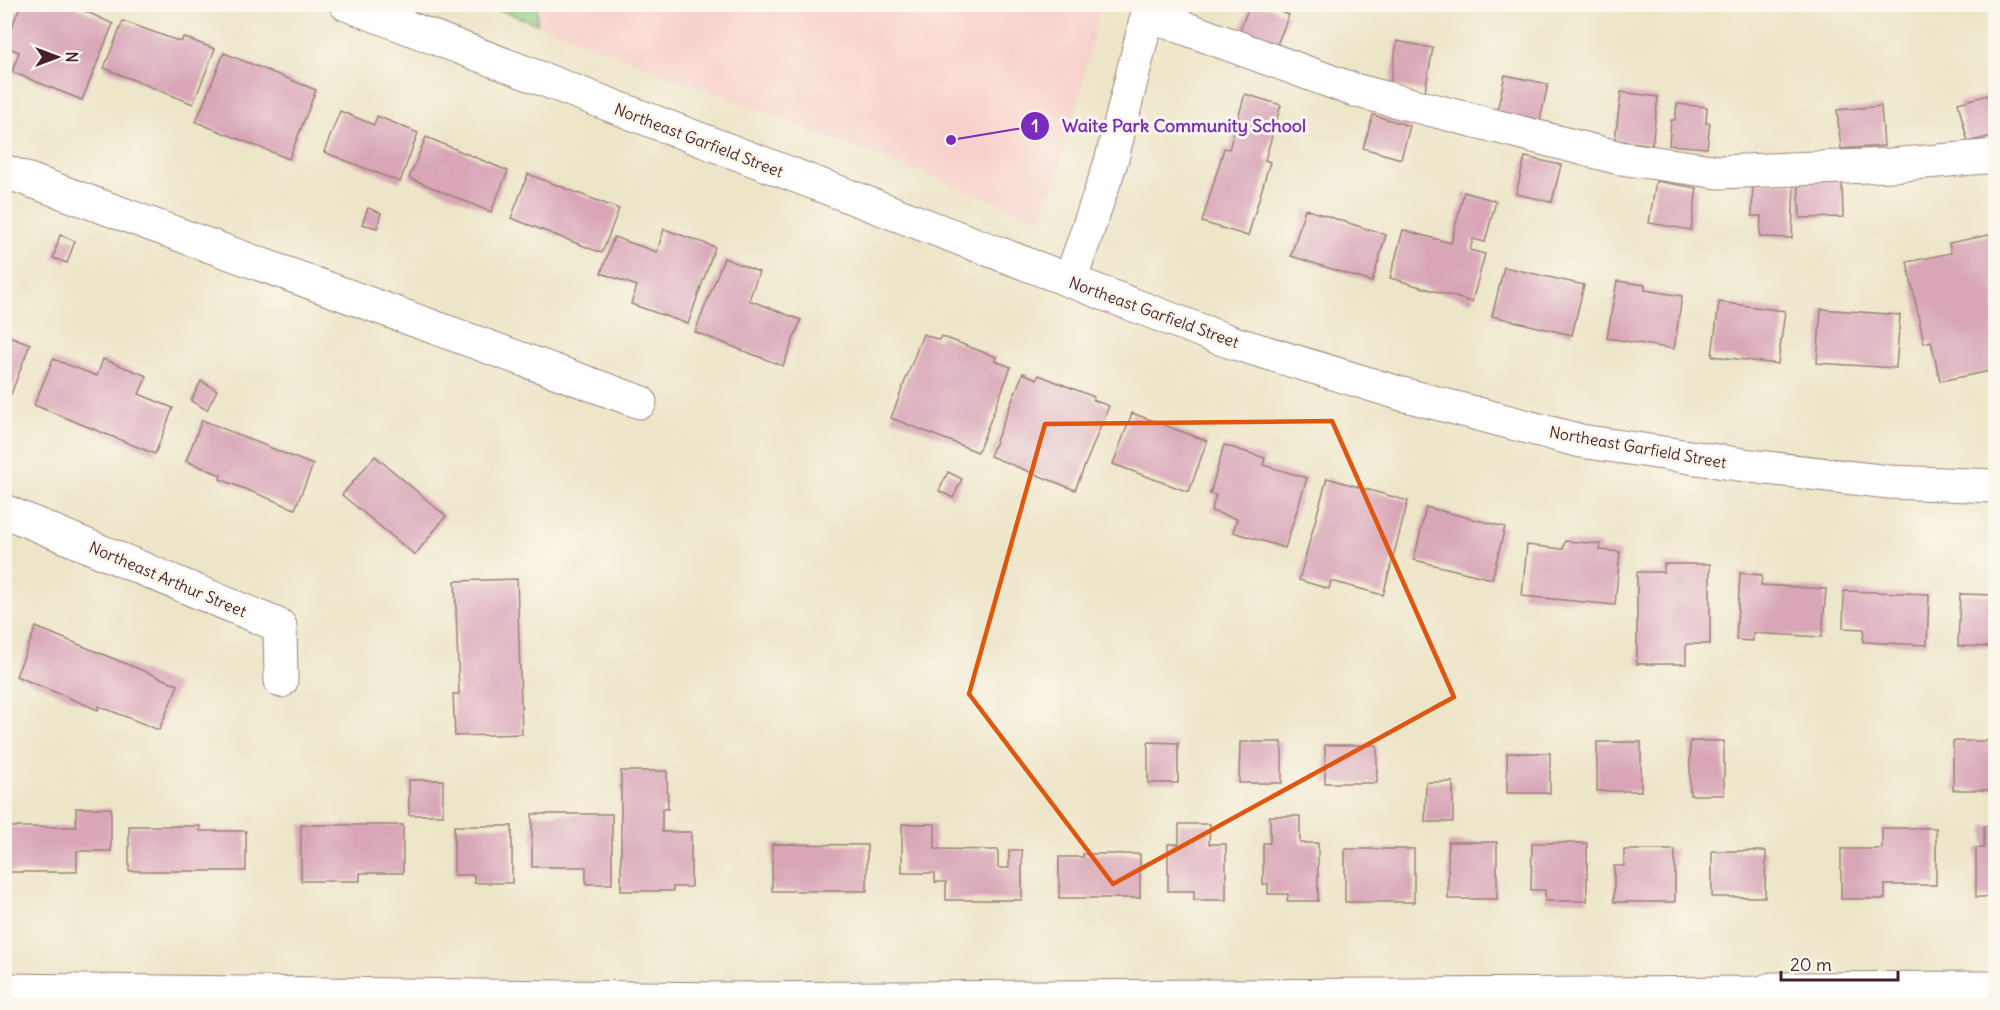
<svg xmlns="http://www.w3.org/2000/svg" width="2000" height="1010" font-family="Delius,sans-serif">
<style>
.built{fill:#f7d0ca}
.green{fill:#8fd188;stroke:#6c785a;stroke-width:1.5}
.building{fill:#d8a6b7}
.lines{fill:none;stroke-linecap:round;stroke-linejoin:round}
.minor-casing{stroke:#9c827a;stroke-width:35}
.minor{stroke:#fff;stroke-width:33}
.marked{fill:none;stroke:#e0560e;stroke-width:4.5;stroke-linejoin:round}
.labels{text-anchor:middle;dominant-baseline:central;stroke-width:6;stroke-linejoin:round;paint-order:stroke}
.street-label{font-size:16px;fill:#4a1f2b;stroke:#fbf7ec}
.leader{fill:none;stroke:#7b2cbf;stroke-width:2}
.callout-dot{fill:#7b2cbf;stroke:#fbf7ec;stroke-width:2}
.mark-label{font-size:18px;text-anchor:middle;font-weight:bold;fill:#fff}
.callout-label{font-size:18px;text-anchor:middle;font-weight:bold;fill:#7b2cbf;stroke:#fbf7ec;stroke-width:6;stroke-linejoin:round;paint-order:stroke}
</style>
<rect width="100%" height="100%" fill="#fbf7ec"/>
<filter id="ink" filterUnits="userSpaceOnUse"><feTurbulence type="fractalNoise" baseFrequency=".0167" numOctaves="2"/><feDisplacementMap in="SourceGraphic" scale="12" xChannelSelector="R" yChannelSelector="G"/><feConvolveMatrix kernelMatrix="1 2 1 2 8 2 1 2 1" color-interpolation-filters="sRGB"/></filter>
<filter id="wash" filterUnits="userSpaceOnUse"><feTurbulence type="fractalNoise" baseFrequency=".008" numOctaves="4" result="noise"/><feDisplacementMap in="SourceGraphic" scale="24" xChannelSelector="R" yChannelSelector="G"/><feGaussianBlur stdDeviation="1.35" result="paint"/><feColorMatrix in="noise" values="0 0 0 0 0 0 0 0 0 0 0 0 0 0 0 0 0 1.4 0 .05"/><feComposite in="paint" operator="in"/></filter>
<g filter="url(#wash)">
<rect width="100%" height="100%" fill="#ede5c8"/>
<!-- built -->
<path class="built" d="M 537,4 L 1101,5 L 1076,110 L 1042,220 L 537,24 Z"/>
<!-- green -->
<path class="green" d="M 486,5 L 537,5 L 537,24 Z"/>
<g id="blocks">
<!-- building -->
<g class="building">
<path d="M 21,4 L 70,4 L 113,24 L 82,100 L 12,72 L 19,52 L 4,46 Z"/>
<path d="M 1250,4 L 1262,4 L 1289,15 L 1274,52 L 1237,38 Z"/>
<path d="M 123,21 L 181,42 L 183,37 L 215,49 L 193,104 L 104,68 Z"/>
<path d="M 1397,41 L 1433,48 L 1425,91 L 1390,85 Z"/>
<path d="M 224,53 L 316,90 L 289,159 L 196,122 Z"/>
<path d="M 1505,75 L 1548,84 L 1539,125 L 1496,116 Z"/>
<path d="M 1621,92 L 1658,97 L 1652,145 L 1615,140 Z"/>
<path d="M 1996,93 L 1996,135 L 1968,142 L 1958,103 Z"/>
<path d="M 1245,94 L 1281,105 L 1265,160 L 1270,162 L 1248,236 L 1202,222 L 1224,148 L 1229,149 Z"/>
<path d="M 1677,104 L 1707,107 L 1706,123 L 1710,123 L 1707,148 L 1669,145 L 1671,120 L 1675,120 Z"/>
<path d="M 1881,106 L 1884,146 L 1841,149 L 1837,110 Z"/>
<path d="M 340,111 L 374,125 L 377,116 L 418,133 L 400,182 L 324,152 Z"/>
<path d="M 1373,115 L 1410,126 L 1401,159 L 1363,148 Z"/>
<path d="M 426,137 L 508,171 L 491,212 L 409,178 Z"/>
<path d="M 1525,157 L 1561,165 L 1552,202 L 1516,194 Z"/>
<path d="M 528,174 L 619,209 L 602,253 L 511,218 Z"/>
<path d="M 1842,180 L 1843,217 L 1800,218 L 1798,182 Z"/>
<path d="M 1656,181 L 1697,188 L 1691,230 L 1649,223 Z"/>
<path d="M 1753,181 L 1794,183 L 1792,238 L 1760,237 L 1761,216 L 1752,216 Z"/>
<path d="M 1464,192 L 1496,201 L 1485,242 L 1473,239 L 1470,250 L 1485,254 L 1472,302 L 1390,278 L 1403,230 L 1451,243 Z"/>
<path d="M 368,208 L 381,213 L 377,228 L 362,224 Z"/>
<path d="M 1305,209 L 1386,235 L 1372,282 L 1291,256 Z"/>
<path d="M 664,229 L 715,247 L 688,324 L 631,304 L 637,286 L 601,273 L 614,237 L 657,252 Z"/>
<path d="M 1994,234 L 1996,370 L 1940,381 L 1931,341 L 1924,343 L 1907,262 L 1951,253 L 1949,243 Z"/>
<path d="M 60,235 L 75,241 L 67,263 L 53,258 Z"/>
<path d="M 724,258 L 759,272 L 749,300 L 801,320 L 783,366 L 695,332 Z"/>
<path d="M 1504,267 L 1584,285 L 1572,335 L 1492,316 Z"/>
<path d="M 1617,281 L 1645,285 L 1645,290 L 1682,296 L 1674,349 L 1607,338 Z"/>
<path d="M 1719,302 L 1785,311 L 1778,364 L 1712,356 Z"/>
<path d="M 1821,309 L 1900,315 L 1896,368 L 1817,363 Z"/>
<path d="M 4,334 L 30,344 L 11,394 L 4,391 Z"/>
<path d="M 923,334 L 939,340 L 941,336 L 996,357 L 995,361 L 1011,367 L 978,452 L 891,418 Z"/>
<path d="M 53,359 L 97,376 L 103,359 L 147,376 L 139,394 L 173,408 L 155,454 L 34,405 Z"/>
<path d="M 1023,373 L 1037,379 L 1039,375 L 1094,397 L 1093,400 L 1109,406 L 1075,490 L 990,456 Z"/>
<path d="M 201,381 L 217,390 L 207,410 L 191,401 Z"/>
<path d="M 1132,413 L 1207,441 L 1189,492 L 1113,464 Z"/>
<path d="M 202,420 L 313,465 L 295,509 L 220,479 L 221,475 L 186,461 Z"/>
<path d="M 1224,445 L 1265,458 L 1263,465 L 1307,478 L 1285,548 L 1233,532 L 1237,519 L 1211,511 L 1216,495 L 1210,494 Z"/>
<path d="M 375,456 L 446,516 L 415,555 L 342,495 Z"/>
<path d="M 948,472 L 962,479 L 953,498 L 939,491 Z"/>
<path d="M 1327,478 L 1408,501 L 1383,595 L 1331,581 L 1329,589 L 1299,580 Z"/>
<path d="M 1426,507 L 1505,527 L 1492,579 L 1414,560 Z"/>
<path d="M 1565,541 L 1601,544 L 1600,550 L 1620,552 L 1615,605 L 1522,596 L 1527,545 L 1563,549 Z"/>
<path d="M 1664,564 L 1710,564 L 1710,644 L 1686,644 L 1686,664 L 1637,664 L 1637,572 L 1664,572 Z"/>
<path d="M 1740,573 L 1762,575 L 1761,585 L 1826,589 L 1822,637 L 1753,633 L 1753,641 L 1736,640 Z"/>
<path d="M 517,579 L 522,734 L 455,736 L 453,694 L 459,694 L 455,581 Z"/>
<path d="M 1844,591 L 1929,594 L 1927,645 L 1863,642 L 1864,629 L 1843,628 Z"/>
<path d="M 1960,594 L 1996,595 L 1996,647 L 1958,646 Z"/>
<path d="M 36,627 L 178,685 L 159,730 L 99,706 L 98,710 L 16,676 Z"/>
<rect x="1690" y="741" width="34" height="54"/>
<rect x="1953" y="741" width="43" height="49"/>
<path d="M 1148,742 L 1178,743 L 1178,783 L 1148,783 Z"/>
<path d="M 1240,742 L 1282,742 L 1282,783 L 1239,783 Z"/>
<rect x="1597" y="742" width="44" height="49"/>
<rect x="1325" y="745" width="52" height="38"/>
<rect x="1507" y="753" width="43" height="40"/>
<path d="M 621,771 L 667,771 L 668,809 L 662,809 L 662,832 L 691,832 L 691,887 L 673,887 L 673,891 L 621,891 Z"/>
<rect x="409" y="780" width="34" height="35"/>
<path d="M 1426,782 L 1453,782 L 1453,822 L 1425,822 Z"/>
<path d="M 76,808 L 111,808 L 111,851 L 77,851 L 77,872 L 6,872 L 6,827 L 76,827 Z"/>
<path d="M 532,814 L 612,814 L 612,884 L 586,884 L 586,867 L 532,867 Z"/>
<path d="M 1270,816 L 1300,816 L 1300,843 L 1318,843 L 1318,901 L 1287,901 L 1288,894 L 1268,894 L 1268,884 L 1263,884 L 1263,843 L 1270,843 Z"/>
<path d="M 902,824 L 935,824 L 935,849 L 998,850 L 998,868 L 1009,868 L 1009,850 L 1022,850 L 1022,900 L 946,900 L 946,882 L 935,882 L 935,873 L 902,873 Z"/>
<path d="M 1179,824 L 1210,824 L 1209,844 L 1226,844 L 1226,900 L 1194,900 L 1194,891 L 1168,891 L 1168,844 L 1179,844 Z"/>
<path d="M 301,825 L 403,825 L 403,873 L 360,873 L 360,881 L 301,881 Z"/>
<path d="M 129,826 L 200,826 L 200,831 L 246,831 L 246,871 L 129,871 Z"/>
<path d="M 454,826 L 512,826 L 512,883 L 474,883 L 474,875 L 454,875 Z"/>
<path d="M 1984,826 L 1996,826 L 1996,897 L 1976,897 L 1976,848 L 1984,848 Z"/>
<path d="M 1882,828 L 1936,828 L 1936,885 L 1885,885 L 1885,899 L 1841,899 L 1841,849 L 1882,849 Z"/>
<rect x="1448" y="842" width="49" height="57"/>
<path d="M 1532,843 L 1587,843 L 1587,901 L 1545,901 L 1545,890 L 1531,890 Z"/>
<path d="M 772,844 L 867,845 L 867,891 L 772,891 Z"/>
<rect x="1345" y="849" width="69" height="53"/>
<path d="M 1624,850 L 1675,850 L 1675,902 L 1614,902 L 1614,866 L 1624,866 Z"/>
<path d="M 1712,851 L 1766,851 L 1765,897 L 1712,897 Z"/>
<path d="M 1083,854 L 1140,854 L 1140,898 L 1059,898 L 1059,857 L 1083,857 Z"/>
</g>
</g>
</g>
<g filter="url(#ink)">
<use href="#blocks" fill-opacity="0" stroke="#9c827a" stroke-width="1.5"/>
<g class="lines">
<!-- minor casing -->
<g class="minor-casing">
<g id="minor">
<path d="M 346,4 L 1228,341 L 1402,394 L 1581,441 L 1758,467 L 1889,482 L 1996,486"/>
<path d="M 1149,15 L 1354,90 L 1620,158 L 1719,172 L 1891,165 L 1996,156"/>
<path d="M 4,171 L 640,402"/>
<path d="M 1070,281 L 1111,162 L 1150,4"/>
<path d="M 4,511 L 280,626 L 281,681"/>
<path d="M 4,990 L 722,999 L 1760,993 L 1772,989 L 1996,988"/>
</g>
</g>
<!-- minor -->
<use href="#minor" class="minor"/>
</g>
</g>
<!-- marked area -->
<path class="marked" d="M 1332,421 L 1454,697 L 1113,884 L 969,694 L 1045,424 Z"/>
<g class="labels">
<!-- street labels -->
<g class="street-label">
<text transform="translate(699 140) rotate(21)">Northeast Garfield Street</text>
<text transform="translate(1154 312) rotate(20)">Northeast Garfield Street</text>
<text transform="translate(1638 447) rotate(10)">Northeast Garfield Street</text>
<text transform="translate(168 579) rotate(23)">Northeast Arthur Street</text>
</g>
</g>
<!-- callouts -->
<path class="leader" d="M951 140L1035 126"/>
<g class="callout-dot">
<circle cx="951" cy="140" r="6"/>
<circle cx="1035" cy="126" r="15"/>
</g>
<g class="mark-label">
<text x="1035" y="132">1</text>
</g>
<g class="callout-label">
<text x="1184" y="132">Waite Park Community School</text>
</g>
<!-- margin -->
<rect width="2000" height="1010" fill="none" stroke="#fbf7ec" stroke-width="24"/>
<!-- north arrow -->
<g transform="translate(57 57) rotate(90)" stroke="#fbf7ec" stroke-width="4.5" paint-order="stroke">
<path d="M0-4.5L10 22L0 15L-10 22Z" fill="#4a1f2b"/>
<text y="-9" font-size="16" font-weight="bold" text-anchor="middle" fill="#4a1f2b">N</text>
</g>
<!-- scale -->
<path d="M1781 971v9h117v-9" fill="none" stroke="#4a1f2b" stroke-width="3"/>
<text x="1790" y="971" font-size="18" fill="#4a1f2b" stroke="#fbf7ec" stroke-width="4.5" paint-order="stroke">20 m</text>
</svg>
